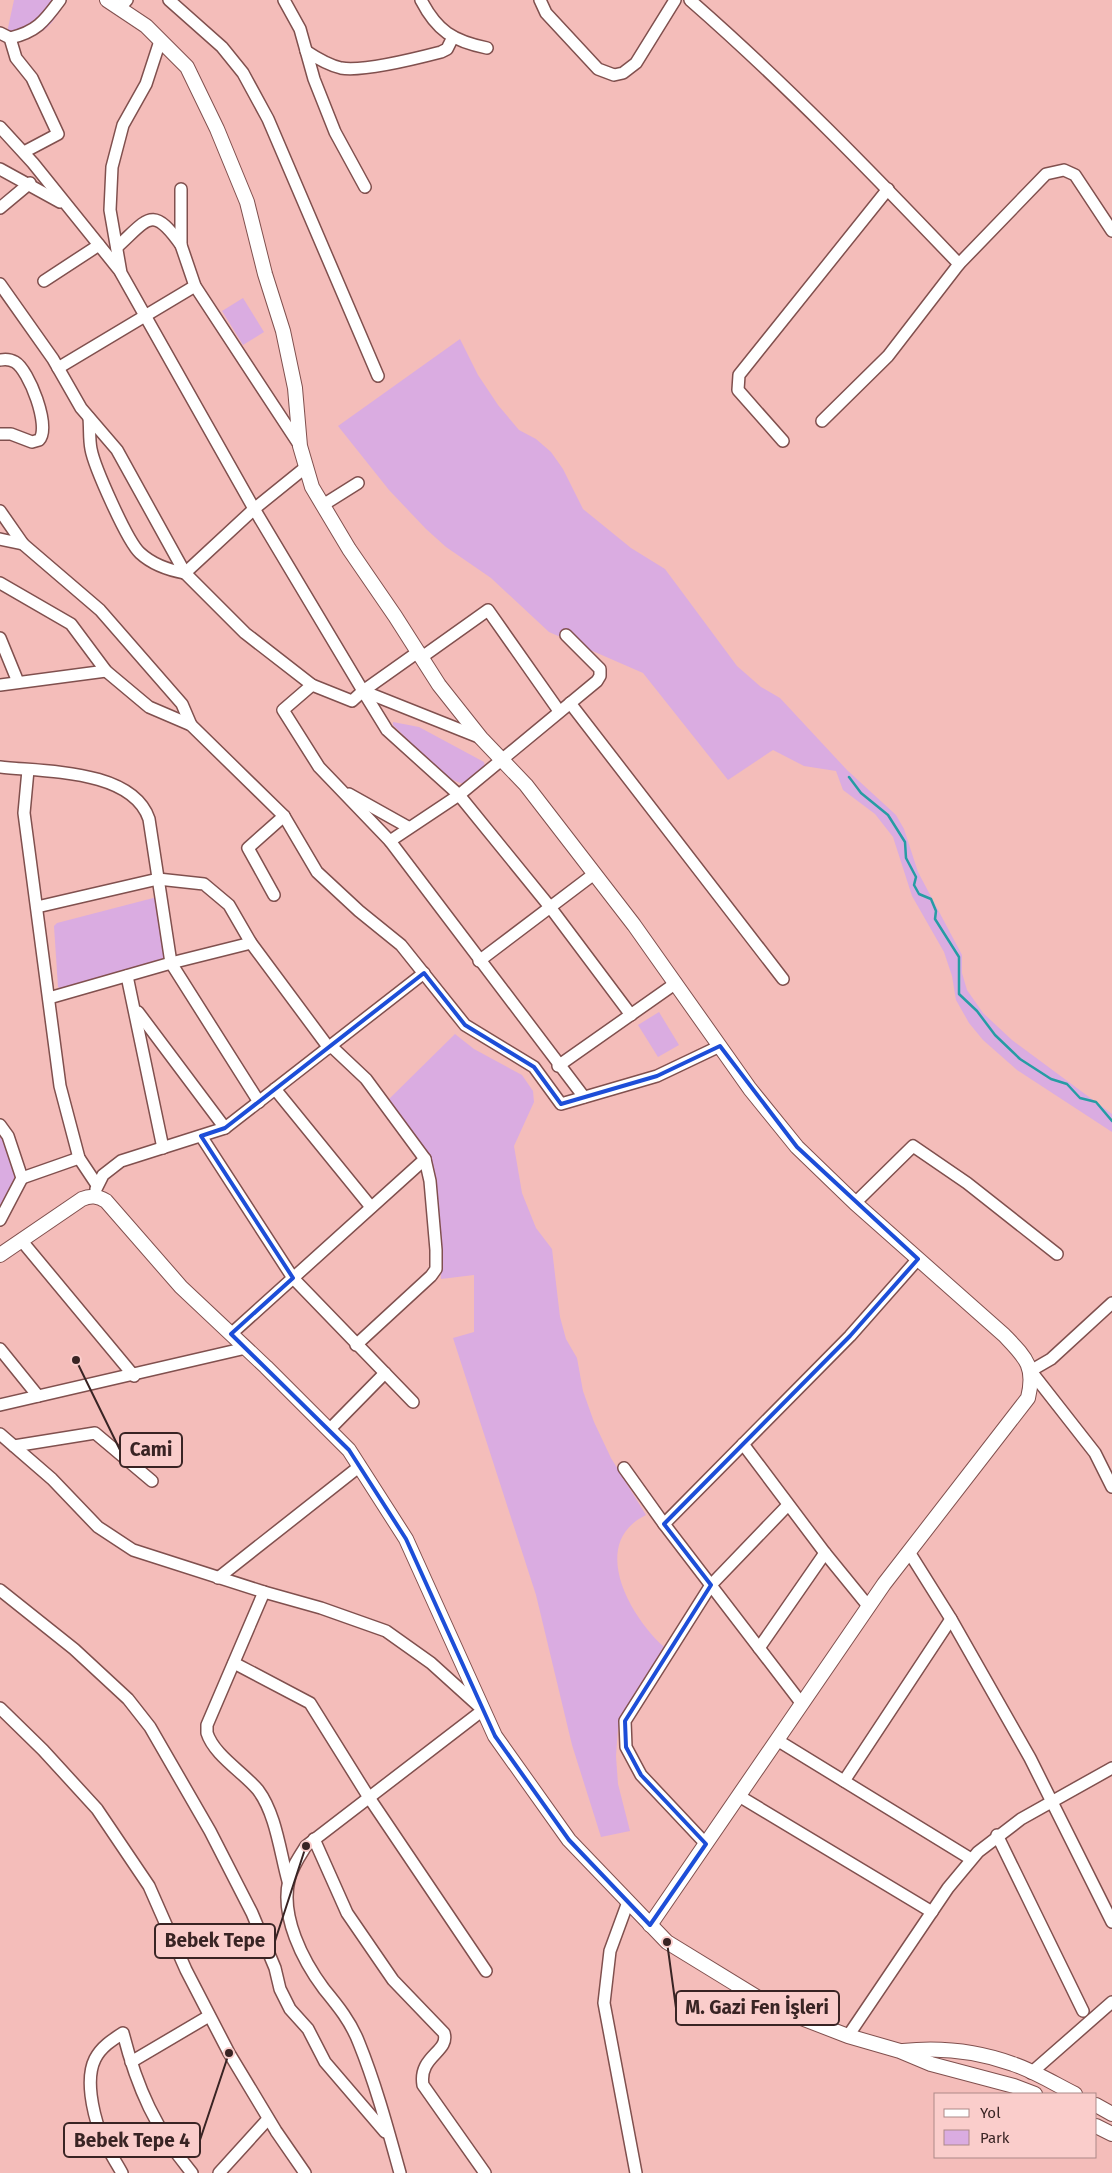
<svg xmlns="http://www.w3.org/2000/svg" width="1112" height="2173" font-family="'Fira Sans',sans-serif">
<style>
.green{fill:#daace1}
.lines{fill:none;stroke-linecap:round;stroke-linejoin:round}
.stream{stroke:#269ca4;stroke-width:2.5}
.minor-casing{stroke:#80504e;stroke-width:14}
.tertiary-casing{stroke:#80504e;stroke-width:16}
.minor{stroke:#fff;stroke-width:11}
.tertiary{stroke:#fff;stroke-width:14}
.marked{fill:none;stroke:#1d4ed8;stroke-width:4;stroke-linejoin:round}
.leader{fill:none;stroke:#392424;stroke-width:2}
.callout-dot{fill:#392424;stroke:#facdcb;stroke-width:2}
.callout{fill:#facdcb;stroke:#392424;stroke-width:2}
.callout-label{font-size:19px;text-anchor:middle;font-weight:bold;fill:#392424}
</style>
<rect width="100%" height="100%" fill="#f4bdba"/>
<!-- green -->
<g class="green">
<path d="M 14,0 L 67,0 C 45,34 47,34 6,37 Z"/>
<path d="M 243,298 L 264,332 L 243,345 L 222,311 Z"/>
<path d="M 460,339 L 478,375 L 498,405 L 519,430 L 536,439 L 551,452 L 563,469 L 583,509 L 631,548 L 665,569 L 737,666 L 761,687 L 780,698 L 847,770 L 896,815 L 904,829 L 918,872 L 962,955 L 962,973 L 967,990 L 983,1013 L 1012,1040 L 1112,1114 L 1112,1132 L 1017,1070 L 983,1040 L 969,1023 L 956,1000 L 952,976 L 944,952 L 912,896 L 893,837 L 875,814 L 843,790 L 836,771 L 804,766 L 773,750 L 728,780 L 643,673 L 549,632 L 491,578 L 446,547 L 426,529 L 389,490 L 338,426 Z"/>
<path d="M 393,722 L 419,727 L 484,762 L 485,767 L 464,784 C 439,779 412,743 393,725 Z"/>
<path d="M 161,896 L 169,963 L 69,994 L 58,987 L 54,926 L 57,923 Z"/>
<path d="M 659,1012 L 679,1045 L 658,1057 L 638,1025 Z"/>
<path d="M 455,1034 L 474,1049 L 522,1075 L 533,1091 L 534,1102 L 514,1146 L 522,1193 L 536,1228 L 552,1249 L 560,1317 L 566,1339 L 577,1358 L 583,1391 L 594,1422 L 611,1458 L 646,1515 C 586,1544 633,1623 669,1651 L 618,1728 L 616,1756 L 618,1784 L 630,1831 L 601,1837 L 572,1745 L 536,1595 L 453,1338 L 474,1332 L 474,1275 L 441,1279 L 436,1179 L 387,1101 Z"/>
<path d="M 0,1136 L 4,1141 L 16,1182 L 0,1211 Z"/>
</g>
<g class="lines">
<!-- stream -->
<path class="stream" d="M 849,777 L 861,793 L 888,815 L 905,842 L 906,858 L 916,877 L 914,885 L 919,894 L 931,899 L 936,911 L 935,919 L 959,957 L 959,994 L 977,1011 L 995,1035 L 1020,1059 L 1051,1079 L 1067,1084 L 1080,1098 L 1096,1102 L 1112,1121"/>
<!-- minor casing -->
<g class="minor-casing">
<g id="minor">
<path d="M 169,0 L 222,47 L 243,73 L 268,119 L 378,376"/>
<path d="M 284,0 L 300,29 L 314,79 L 335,132 L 365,187"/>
<path d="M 421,0 C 437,31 453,41 487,48"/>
<path d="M 540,0 L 546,13 L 598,69 L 614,75 L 623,73 L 636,63 L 675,0"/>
<path d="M 690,0 C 785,83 872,173 959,264"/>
<path d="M 120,8 L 127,0"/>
<path d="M 0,33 L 10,38 L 16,58 L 32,78 L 58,134 L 24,152"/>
<path d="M 10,38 C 36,32 44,22 60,0"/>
<path d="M 160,41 L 146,84 L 123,125 L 112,167 L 110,210 L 121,273 L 253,507 L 363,691 L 481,738"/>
<path d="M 306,51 C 318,59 328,65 341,68 C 363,72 418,58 441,52 L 447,49 L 453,37"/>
<path d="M 0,127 L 33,163 L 120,271"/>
<path d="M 0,169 L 60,202"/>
<path d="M 181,189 L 181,245 L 195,286 L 300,446"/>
<path d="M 0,208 L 30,183"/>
<path d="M 117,247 C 148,219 152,204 181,245"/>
<path d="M 44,281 L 99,245"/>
<path d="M 0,284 L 53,359 L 81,408 L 117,450 L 185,573"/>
<path d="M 0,360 C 5,359 10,359 15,362 C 29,370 51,427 39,440 L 32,442 L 11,434 L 0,434"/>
<path d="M 58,368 L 195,286"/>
<path d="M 89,418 C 90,428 89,439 91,449 C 94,466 127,541 140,553 C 153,565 168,570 185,573"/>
<path d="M 822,421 L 888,356 L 959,264 L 1046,174 L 1064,170 L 1075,175 L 1112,231"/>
<path d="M 783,441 L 738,390 L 739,375 L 888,189"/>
<path d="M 306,467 L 254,509 L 185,573 L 245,633 L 312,685 L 352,701 L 363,691 L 418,652"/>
<path d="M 323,505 L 358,483"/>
<path d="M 0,511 L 23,544"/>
<path d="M 0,539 L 23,544 L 100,610 L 182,704 L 191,725"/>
<path d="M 0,583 L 71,624 L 106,671 L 149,707 L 191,725 L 284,816 L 317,872 L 359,911 L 401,945 L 465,1025 L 534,1067 L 561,1104 L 657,1076 L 720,1046"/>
<path d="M 0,638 L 18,682"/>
<path d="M 422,657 L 488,610 L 559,711"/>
<path d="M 0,685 L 106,671"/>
<path d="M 312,685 L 283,710 L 319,767 L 390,841 L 584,1097"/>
<path d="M 363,691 L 387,730 L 459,795 L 550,907 L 631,1015"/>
<path d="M 570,703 L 783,979"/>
<path d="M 0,767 C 44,772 132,769 149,819 L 171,963 L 259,1102"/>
<path d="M 28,770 L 24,813 L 60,1086 L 79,1158 L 97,1185"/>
<path d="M 349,794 L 408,827"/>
<path d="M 390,841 L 459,795 L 597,681 L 600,676 L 600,669 L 566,635"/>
<path d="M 274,895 L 248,848 L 284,816"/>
<path d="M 37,907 L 158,879 L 204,884 L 229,905 L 251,943 L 329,1048"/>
<path d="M 479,961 L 594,874"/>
<path d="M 127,976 L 163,1148"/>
<path d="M 49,998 L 171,963 L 251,943"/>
<path d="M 138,1012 L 225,1128"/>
<path d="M 331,1046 L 366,1079 L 425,1159 L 430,1181 L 436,1250 L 436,1269 L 431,1276 L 356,1345"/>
<path d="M 558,1066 L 676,983"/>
<path d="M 275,1089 L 371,1207"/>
<path d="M 0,1125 L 8,1136 L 22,1178 L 0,1220"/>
<path d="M 201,1136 L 293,1278 L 413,1402"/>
<path d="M 22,1178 L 79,1158"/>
<path d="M 96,1189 L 103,1175 L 121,1161 L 225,1128 L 424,973"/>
<path d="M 855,1203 L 913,1146 L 967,1183 L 1057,1254"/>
<path d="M 21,1240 L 134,1376"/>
<path d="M 231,1334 L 425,1159"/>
<path d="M 0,1349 L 38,1396"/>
<path d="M 1030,1370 L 1095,1453 L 1112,1487"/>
<path d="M 1032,1370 L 1051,1359 L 1112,1303"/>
<path d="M 0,1405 L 246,1348"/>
<path d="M 329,1430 L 385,1373"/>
<path d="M 0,1434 L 52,1479 L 98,1527 L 133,1550 L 264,1592 L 321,1608 L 386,1631 L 431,1663 L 483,1710 L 306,1846 C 299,1857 292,1867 289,1880 C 280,1916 303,1961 324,1989 C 338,2006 351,2022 359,2043 C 376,2085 388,2130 400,2173"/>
<path d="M 743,1444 L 825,1553 L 869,1607"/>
<path d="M 14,1446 L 95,1433 L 152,1481"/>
<path d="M 624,1468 L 664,1524 L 802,1704"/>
<path d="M 664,1524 L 850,1336 L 918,1259"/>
<path d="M 909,1552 L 951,1619 L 1030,1758 L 1112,1922"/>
<path d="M 218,1578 L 360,1466"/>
<path d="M 0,1590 L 74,1649 L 128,1699 L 150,1727 L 210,1831 L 252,1913 L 275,1968 L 280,1989 L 290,2009 L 308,2029 L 325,2062 L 385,2132"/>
<path d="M 264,1592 L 207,1725 L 207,1733 C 214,1755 243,1772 258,1790 C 276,1814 280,1852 288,1881"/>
<path d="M 759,1648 L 825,1553"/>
<path d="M 234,1663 L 310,1703 L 368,1796 L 486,1971"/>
<path d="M 0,1708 L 43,1750 L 97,1809 L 149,1886 L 186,1970 L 229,2053 L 276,2131 L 305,2173"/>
<path d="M 777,1740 L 971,1859"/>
<path d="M 844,1781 L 951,1619"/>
<path d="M 739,1796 L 932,1912"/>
<path d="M 997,1835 L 1083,2011"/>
<path d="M 314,1839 L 347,1913 L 393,1980 L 444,2033 C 450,2052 418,2056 423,2085 L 485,2173"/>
<path d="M 706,1844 L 641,1775 L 626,1747 L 625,1721 L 711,1585 L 788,1505"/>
<path d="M 628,1902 L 610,1951 L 604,2003 L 636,2173"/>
<path d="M 848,2036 L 948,1888 L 978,1852 L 1021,1819 L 1112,1768"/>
<path d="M 131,2062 L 209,2016"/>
<path d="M 1031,2073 L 1112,2002"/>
<path d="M 122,2173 C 115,2160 105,2146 100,2132 C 93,2112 85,2079 95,2059 C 101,2047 112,2040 123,2033 C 137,2088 156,2130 192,2173"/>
<path d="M 219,2173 L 268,2119"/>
</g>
</g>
<!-- tertiary casing -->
<g class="tertiary-casing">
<g id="tertiary">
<path d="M 107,0 L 146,26 L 187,67 L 217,129 L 247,202 L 265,274 L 283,331 L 295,388 L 300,446 L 312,487 L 349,549 L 395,616 L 439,685 L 481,738 L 526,785 L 634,925 L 750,1089 L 797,1147 L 855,1203 L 1004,1335 C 1025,1357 1036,1366 1028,1398 L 884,1584 L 650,1925"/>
<path d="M 0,1255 L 82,1199 C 91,1195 98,1196 106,1201 L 181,1287 L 266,1367 L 349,1450 L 406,1539 L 495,1736 L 569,1840 L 667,1942 L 773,2007 L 848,2036 L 900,2051 L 931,2064 L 1014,2086 L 1035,2094"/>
<path d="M 903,2051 C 940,2047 977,2051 1013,2064 C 1034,2071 1055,2084 1075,2094"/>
<path d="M 1096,2105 L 1112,2114"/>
<path d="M 1096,2126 L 1112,2134"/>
</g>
</g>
<!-- minor -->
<use href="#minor" class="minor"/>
<!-- tertiary -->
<use href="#tertiary" class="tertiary"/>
</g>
<!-- marked area -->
<path class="marked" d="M 424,973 L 465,1025 L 534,1067 L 561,1104 L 657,1076 L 720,1046 L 797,1147 L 918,1259 L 850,1336 L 664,1524 L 711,1585 L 625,1721 L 626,1747 L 641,1775 L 706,1844 L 650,1925 L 569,1840 L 495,1736 L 406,1539 L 349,1450 L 231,1334 L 293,1278 L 201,1136 L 225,1128 Z"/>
<!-- callouts -->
<path class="leader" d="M76 1360L120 1450M306 1846L275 1941M667 1942L676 2008M229 2053L200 2140"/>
<g class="callout-dot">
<circle cx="76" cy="1360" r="5"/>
<circle cx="306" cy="1846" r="5"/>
<circle cx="667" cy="1942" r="5"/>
<circle cx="229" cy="2053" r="5"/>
</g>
<g class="callout">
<rect x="120" y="1433" width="62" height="34" rx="5"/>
<rect x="155" y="1924" width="120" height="34" rx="5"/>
<rect x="676" y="1991" width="163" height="34" rx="5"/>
<rect x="64" y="2123" width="136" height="34" rx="5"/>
</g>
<g class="callout-label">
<text x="151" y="1456">Cami</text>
<text x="215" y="1947">Bebek Tepe</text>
<text x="757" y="2014">M. Gazi Fen İşleri</text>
<text x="132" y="2147">Bebek Tepe 4</text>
</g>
<!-- legend -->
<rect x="934" y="2093" width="162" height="65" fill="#facdcb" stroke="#ad8988"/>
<rect x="944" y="2109" width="25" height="8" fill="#ffffff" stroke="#ad8988"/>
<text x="980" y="2118" font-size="15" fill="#392424">Yol</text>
<rect x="944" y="2130" width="25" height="15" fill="#daace1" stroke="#ad8988"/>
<text x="980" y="2143" font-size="15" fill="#392424">Park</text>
</svg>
